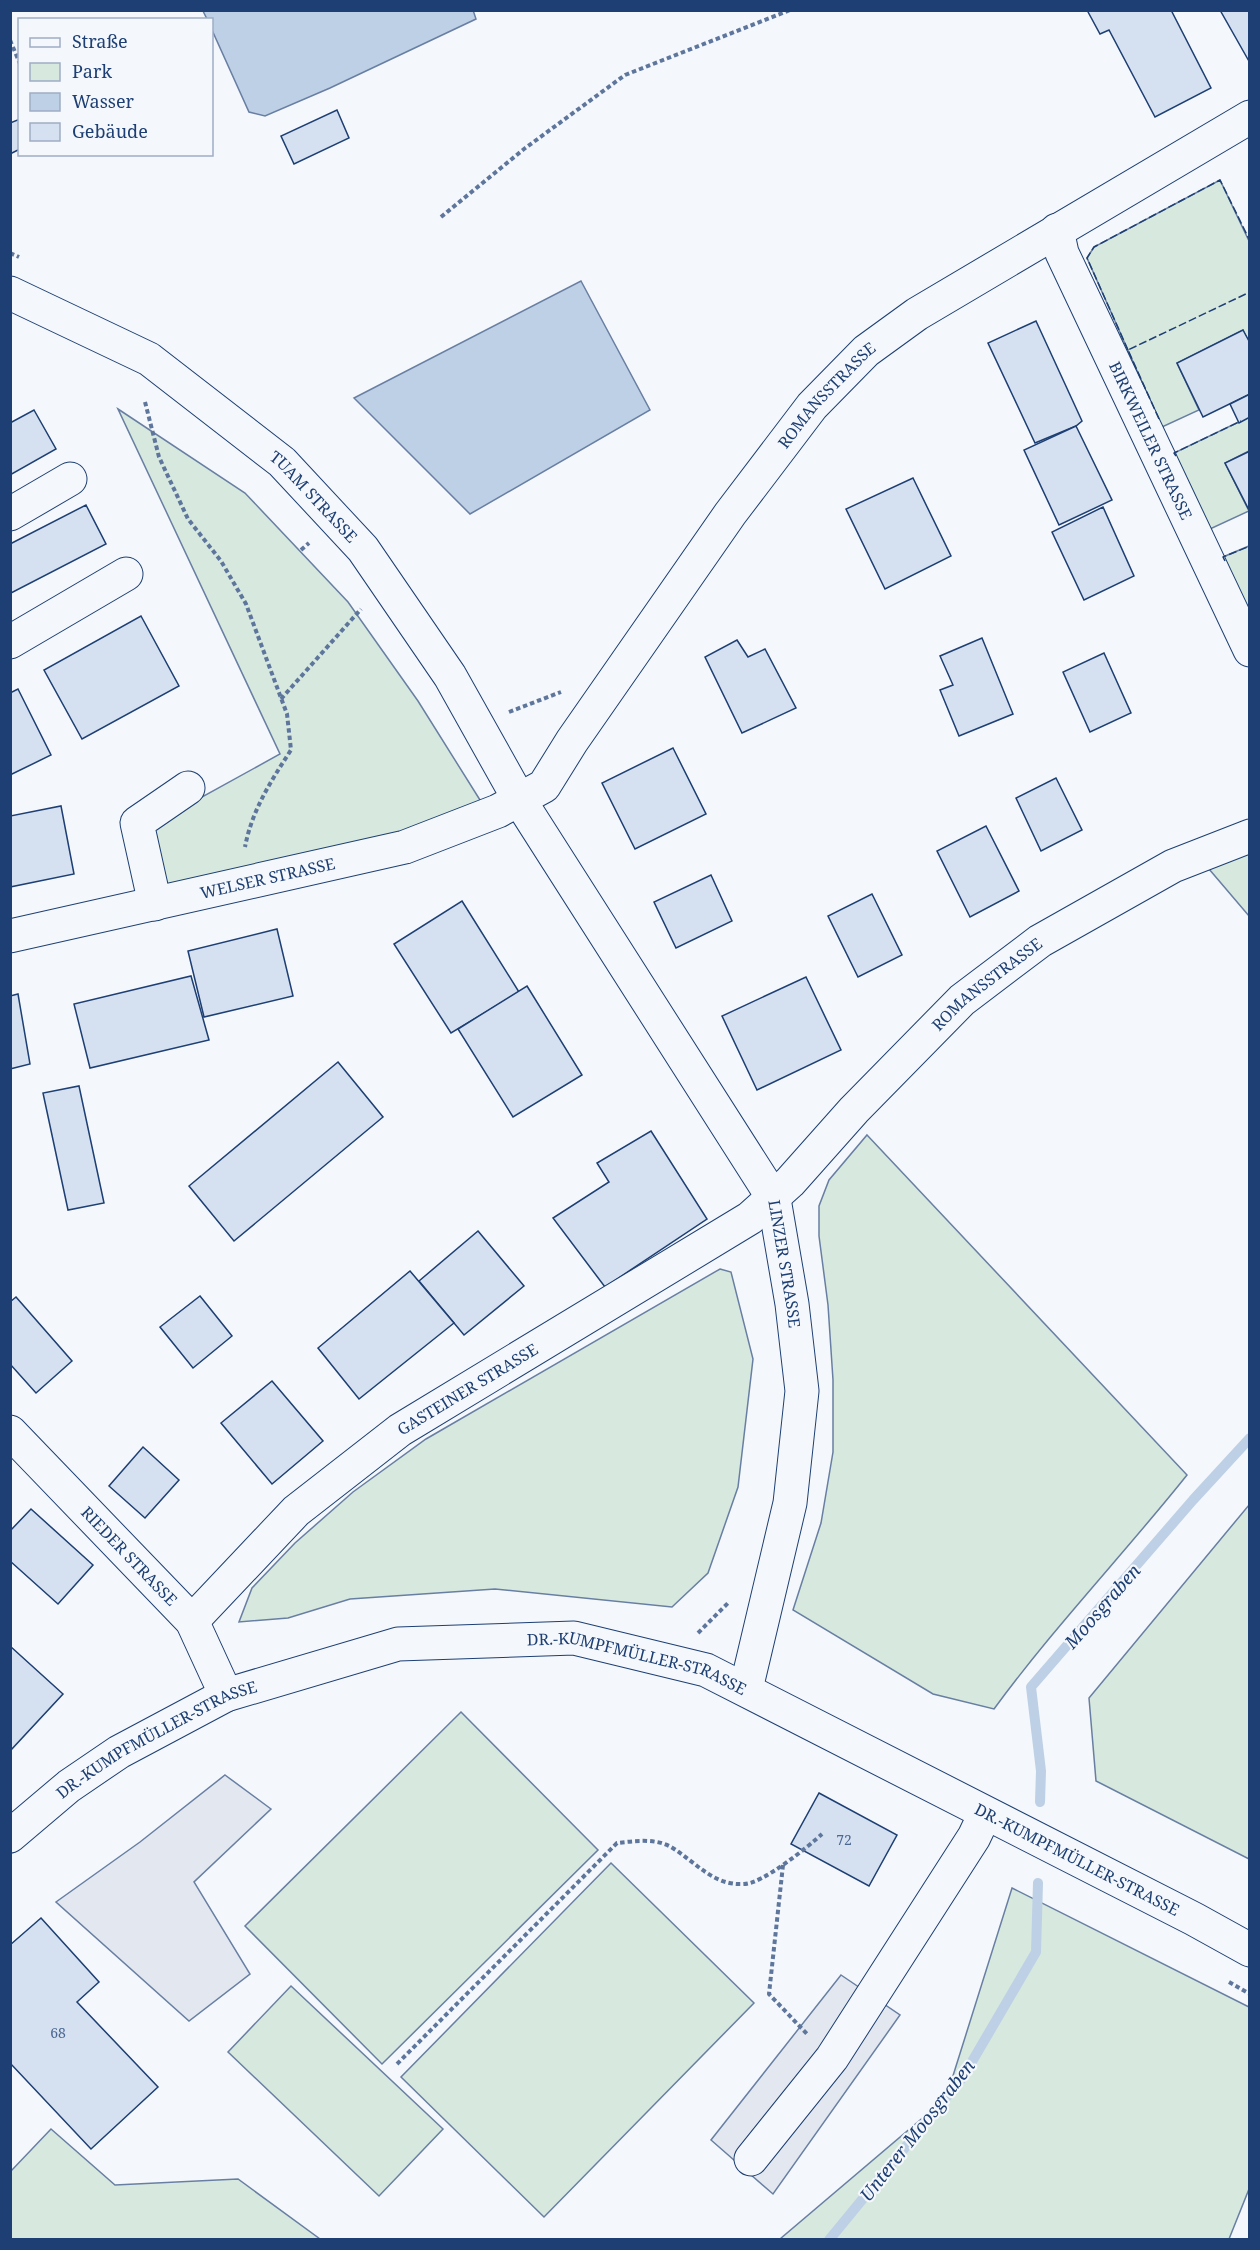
<svg xmlns="http://www.w3.org/2000/svg" width="1260" height="2250" font-family="'Noto Serif',serif">
<style>
.green{fill:#d7e8df;stroke:#687fa3;stroke-width:1.5}
.parking{fill:#e3e8f0;stroke:#687fa3;stroke-width:1.5}
.water{fill:#bed0e5;stroke:#687fa3;stroke-width:1.5}
.lines{fill:none;stroke-linecap:round;stroke-linejoin:round}
.stream{stroke:#bed0e5;stroke-width:10}
.building{fill:#d5e0f0;stroke:#1d3f73;stroke-width:1.5}
.minor-casing{stroke:#1d3f73;stroke-width:35}
.path{stroke:#5e769c;stroke-width:4;stroke-dasharray:4.5 3;stroke-linecap:butt}
.minor{stroke:#f4f7fb;stroke-width:33}
.fence{stroke:#1d3f73;stroke-width:1.5;stroke-dasharray:8 3;stroke-linecap:butt}
.labels{text-anchor:middle;dominant-baseline:central;stroke-width:4.5;stroke-linejoin:round;paint-order:stroke}
.number-label{font-size:14px;fill:#4b6792}
.street-label{font-size:16px;fill:#1d3f73;stroke:#f4f7fb}
.water-label{font-size:18px;font-style:italic;fill:#1d3f73;stroke:#f4f7fb}
</style>
<rect width="100%" height="100%" fill="#f4f7fb"/>
<!-- green -->
<g class="green">
<path d="M 1220,180 L 1249,241 L 1249,343 L 1243,330 L 1177,363 L 1199,410 L 1162,427 L 1087,258 L 1094,247 Z"/>
<path d="M 118,409 L 245,493 L 348,602 L 418,701 L 485,808 L 421,833 L 159,893 L 144,829 L 280,754 Z"/>
<path d="M 1249,417 L 1249,451 L 1225,463 L 1249,511 L 1210,529 L 1174,453 Z"/>
<path d="M 1249,546 L 1249,615 L 1223,557 Z"/>
<path d="M 1249,853 L 1249,916 L 1209,869 Z"/>
<path d="M 867,1135 L 1187,1475 C 1124,1554 1054,1627 994,1709 L 933,1694 L 793,1610 L 821,1523 L 833,1452 L 833,1380 L 828,1305 L 819,1236 L 819,1206 L 829,1180 Z"/>
<path d="M 720,1269 L 731,1272 L 753,1359 L 738,1487 L 708,1573 L 672,1607 L 495,1589 L 350,1599 L 288,1618 L 239,1622 L 252,1588 L 295,1543 L 353,1492 L 426,1439 Z"/>
<path d="M 1249,1505 L 1249,1859 L 1096,1781 L 1089,1698 Z"/>
<path d="M 461,1712 L 598,1850 L 382,2064 L 245,1926 Z"/>
<path d="M 611,1863 L 754,2003 L 544,2217 L 401,2077 Z"/>
<path d="M 1012,1888 L 1249,2007 L 1249,2189 L 1229,2239 L 780,2239 L 946,2098 Z"/>
<path d="M 291,1986 L 443,2129 L 379,2196 L 228,2052 Z"/>
<path d="M 51,2129 L 115,2185 L 238,2179 L 320,2239 L 11,2239 L 11,2171 Z"/>
</g>
<!-- parking -->
<g class="parking">
<path d="M 225,1775 L 271,1809 L 194,1882 L 250,1974 L 189,2021 L 56,1902 L 140,1842 Z"/>
<path d="M 841,1975 L 900,2015 L 773,2194 L 711,2140 Z"/>
</g>
<!-- water -->
<g class="water">
<path d="M 473,10 L 476,19 L 330,88 L 265,116 L 249,112 L 212,30 L 212,20 L 207,19 L 203,11 Z"/>
<path d="M 581,281 L 650,410 L 470,514 L 354,398 Z"/>
</g>
<g class="lines">
<!-- stream -->
<g class="stream">
<path d="M 1040,1802 L 1041,1771 L 1031,1687 L 1193,1500 L 1250,1438"/>
<path d="M 829,2240 L 963,2077 L 1036,1952 L 1038,1883"/>
</g>
</g>
<!-- building -->
<g class="building">
<path d="M 1087,10 L 1171,10 L 1211,88 L 1155,117 L 1109,30 L 1100,34 Z"/>
<path d="M 1220,10 L 1250,10 L 1250,63 Z"/>
<path d="M 337,110 L 349,138 L 294,164 L 281,136 Z"/>
<path d="M 20,119 L 20,149 L 10,154 L 10,123 Z"/>
<path d="M 1036,321 L 1082,421 L 1076,426 L 1035,443 L 988,343 Z"/>
<path d="M 1243,330 L 1250,343 L 1250,394 L 1203,417 L 1177,363 Z"/>
<path d="M 1250,394 L 1250,417 L 1239,423 L 1230,404 Z"/>
<path d="M 34,410 L 56,449 L 10,475 L 10,423 Z"/>
<path d="M 1076,426 L 1112,500 L 1059,525 L 1024,450 Z"/>
<path d="M 1250,451 L 1250,512 L 1225,463 Z"/>
<path d="M 913,478 L 951,556 L 885,589 L 846,509 Z"/>
<path d="M 86,505 L 106,544 L 11,593 L 10,544 Z"/>
<path d="M 1103,507 L 1134,576 L 1084,600 L 1052,532 Z"/>
<path d="M 141,616 L 179,686 L 82,739 L 44,670 Z"/>
<path d="M 982,638 L 1013,714 L 959,736 L 940,690 L 953,685 L 940,656 Z"/>
<path d="M 737,640 L 748,657 L 765,649 L 796,708 L 742,733 L 705,657 Z"/>
<path d="M 1104,653 L 1131,713 L 1090,732 L 1063,672 Z"/>
<path d="M 18,689 L 51,755 L 10,775 L 10,693 Z"/>
<path d="M 673,748 L 706,814 L 635,849 L 602,783 Z"/>
<path d="M 1056,778 L 1082,830 L 1041,851 L 1016,798 Z"/>
<path d="M 61,806 L 74,874 L 10,887 L 10,816 Z"/>
<path d="M 986,826 L 1019,891 L 970,917 L 937,851 Z"/>
<path d="M 711,875 L 732,921 L 676,948 L 654,902 Z"/>
<path d="M 872,894 L 902,955 L 858,977 L 828,916 Z"/>
<path d="M 462,901 L 519,992 L 451,1033 L 394,944 Z"/>
<path d="M 277,929 L 293,996 L 204,1017 L 188,951 Z"/>
<path d="M 191,976 L 209,1040 L 90,1068 L 74,1004 Z"/>
<path d="M 806,977 L 841,1050 L 757,1090 L 722,1016 Z"/>
<path d="M 527,986 L 582,1075 L 513,1117 L 458,1029 Z"/>
<path d="M 18,994 L 30,1064 L 10,1069 L 10,996 Z"/>
<path d="M 338,1062 L 383,1117 L 234,1241 L 189,1186 Z"/>
<path d="M 79,1086 L 104,1203 L 68,1210 L 43,1093 Z"/>
<path d="M 651,1131 L 707,1219 L 605,1287 L 553,1218 L 609,1182 L 597,1163 Z"/>
<path d="M 478,1231 L 524,1286 L 464,1335 L 419,1281 Z"/>
<path d="M 410,1271 L 454,1323 L 359,1399 L 318,1348 Z"/>
<path d="M 200,1296 L 232,1336 L 193,1368 L 160,1327 Z"/>
<path d="M 16,1297 L 72,1361 L 36,1393 L 10,1364 L 10,1302 Z"/>
<path d="M 272,1381 L 323,1441 L 272,1484 L 221,1423 Z"/>
<path d="M 143,1447 L 179,1480 L 145,1518 L 109,1486 Z"/>
<path d="M 31,1509 L 93,1565 L 58,1604 L 10,1561 L 10,1531 Z"/>
<path d="M 10,1646 L 63,1694 L 10,1751 Z"/>
<path d="M 819,1793 L 897,1835 L 869,1886 L 791,1844 Z"/>
<path d="M 41,1918 L 99,1982 L 77,2002 L 158,2087 L 91,2149 L 10,2063 L 10,1945 Z"/>
</g>
<g class="lines">
<!-- minor casing -->
<g class="minor-casing">
<g id="minor">
<path id="s1" d="M 1057,230 L 1062,253 L 1250,650"/>
<path id="s2" d="M 10,293 L 149,359 L 282,462 L 363,549 L 450,676 L 520,801 L 774,1199 L 792,1304 L 802,1391 L 790,1503 L 746,1689"/>
<path d="M 10,514 L 70,479"/>
<path d="M 10,642 L 126,574"/>
<path d="M 155,904 L 137,823 L 188,788"/>
<path id="s3" d="M 10,936 L 405,847 L 498,811 L 544,786 L 572,741 L 730,514 L 812,406 L 866,351 L 917,314 L 1250,117"/>
<path id="s4" d="M 10,1432 L 192,1621 L 226,1695"/>
<path id="s5" d="M 192,1621 L 296,1511 L 400,1430 L 750,1218 L 790,1182 L 854,1110 L 962,1000 L 1040,941 L 1173,866 L 1250,836"/>
<path id="s6" d="M 10,1836 L 69,1786 L 119,1752 L 226,1695 L 398,1644 L 574,1638 L 706,1670 L 1194,1919 L 1250,1950"/>
<path d="M 751,2159 L 832,2058 L 974,1837 L 985,1814"/>
</g>
</g>
<!-- path -->
<g class="path">
<path d="M 10,40 L 20,64"/>
<path d="M 441,217 L 524,149 L 625,75 L 790,10"/>
<path d="M 10,253 L 19,257"/>
<path d="M 145,402 L 159,457 L 188,519 L 221,561 L 246,604 L 287,714 L 291,750 C 271,781 252,810 245,847"/>
<path d="M 301,550 L 309,543"/>
<path d="M 281,699 L 361,609"/>
<path d="M 509,712 L 561,692"/>
<path d="M 698,1633 L 729,1602"/>
<path d="M 783,1865 L 769,1994 L 807,2034"/>
<path d="M 1229,1982 L 1250,1994"/>
<path d="M 397,2064 L 617,1843 C 635,1841 655,1838 671,1847 C 696,1862 713,1886 744,1884 C 762,1884 808,1847 822,1834"/>
</g>
<!-- minor -->
<use href="#minor" class="minor"/>
<!-- fence -->
<g class="fence">
<path d="M 1128,350 L 1087,258 L 1094,247 L 1220,180 L 1250,241"/>
<path d="M 1159,419 L 1128,350 L 1250,292"/>
<path d="M 1176,456 L 1174,453 L 1241,421"/>
<path d="M 1225,561 L 1223,557 L 1250,546"/>
</g>
</g>
<g class="labels">
<!-- number labels -->
<g class="number-label">
<text x="844" y="1839">72</text>
<text x="58" y="2032">68</text>
</g>
<!-- street labels -->
<g class="street-label">
<text stroke="none"><textPath href="#s3" startOffset="1040">ROMANSSTRASSE</textPath></text>
<text stroke="none"><textPath href="#s1" startOffset="231">BIRKWEILER STRASSE</textPath></text>
<text stroke="none"><textPath href="#s2" startOffset="369">TUAM STRASSE</textPath></text>
<text stroke="none"><textPath href="#s3" startOffset="264">WELSER STRASSE</textPath></text>
<text stroke="none"><textPath href="#s5" startOffset="1026">ROMANSSTRASSE</textPath></text>
<text stroke="none"><textPath href="#s2" startOffset="1276">LINZER STRASSE</textPath></text>
<text stroke="none"><textPath href="#s5" startOffset="362">GASTEINER STRASSE</textPath></text>
<text stroke="none"><textPath href="#s4" startOffset="172">RIEDER STRASSE</textPath></text>
<text stroke="none"><textPath href="#s6" startOffset="681">DR.-KUMPFMÜLLER-STRASSE</textPath></text>
<text stroke="none"><textPath href="#s6" startOffset="177">DR.-KUMPFMÜLLER-STRASSE</textPath></text>
<text stroke="none"><textPath href="#s6" startOffset="1167">DR.-KUMPFMÜLLER-STRASSE</textPath></text>
</g>
<!-- water labels -->
<g class="water-label">
<text transform="translate(1102 1606) rotate(-49)">Moosgraben</text>
<text transform="translate(917 2130) rotate(-52)">Unterer Moosgraben</text>
</g>
</g>
<!-- border -->
<rect width="1260" height="2250" fill="none" stroke="#1d3f73" stroke-width="24"/>
<!-- legend -->
<rect x="18" y="18" width="195" height="138" fill="#f4f7fb" stroke="#9eadc5" stroke-width="1.5"/>
<rect x="30" y="38" width="30" height="9" fill="#f4f7fb" stroke="#9eadc5" stroke-width="1.5"/>
<text x="72" y="48" font-size="18" fill="#1d3f73">Straße</text>
<rect x="30" y="63" width="30" height="18" fill="#d7e8df" stroke="#9eadc5" stroke-width="1.5"/>
<text x="72" y="78" font-size="18" fill="#1d3f73">Park</text>
<rect x="30" y="93" width="30" height="18" fill="#bed0e5" stroke="#9eadc5" stroke-width="1.5"/>
<text x="72" y="108" font-size="18" fill="#1d3f73">Wasser</text>
<rect x="30" y="123" width="30" height="18" fill="#d5e0f0" stroke="#9eadc5" stroke-width="1.5"/>
<text x="72" y="138" font-size="18" fill="#1d3f73">Gebäude</text>
</svg>
